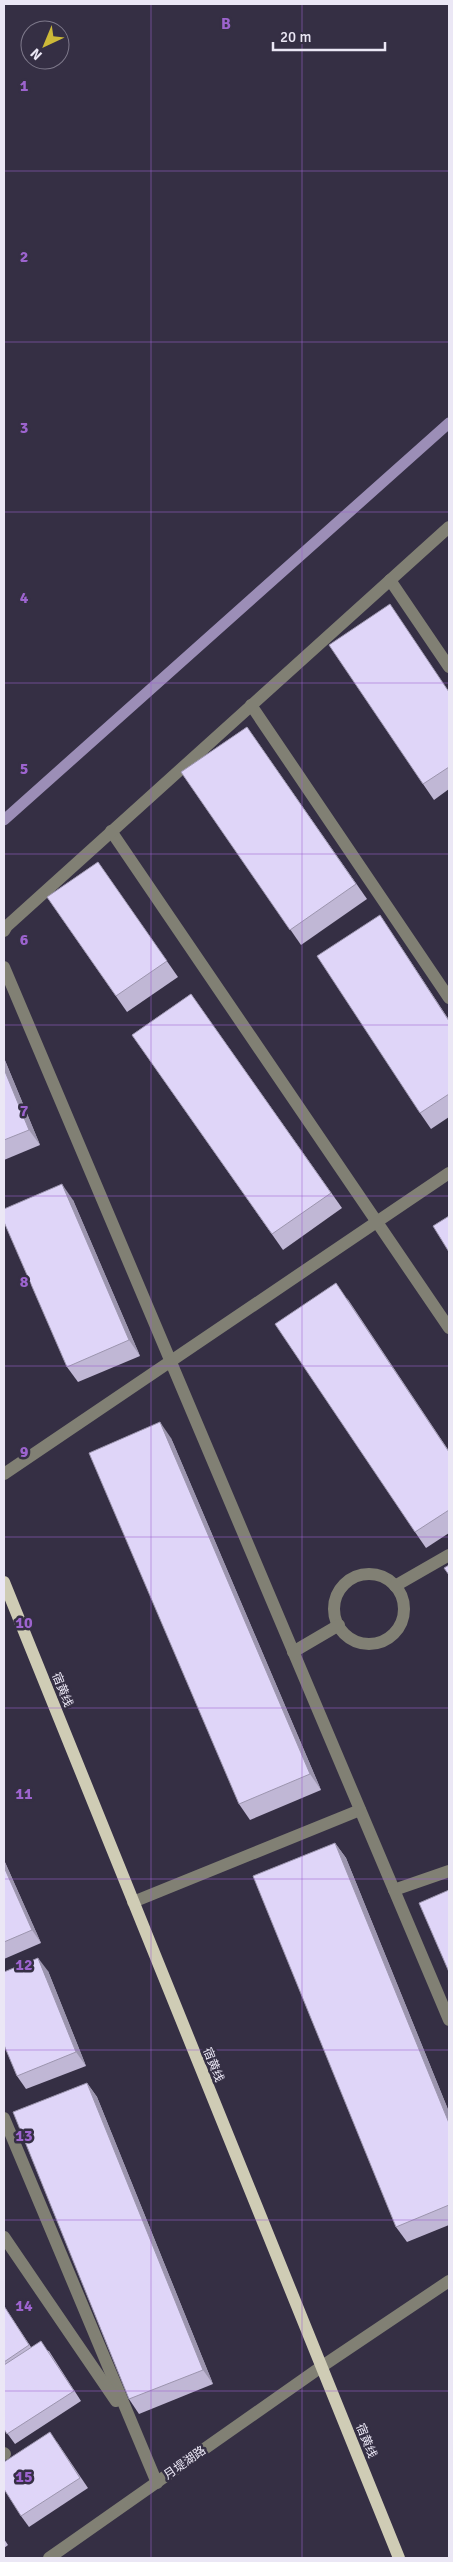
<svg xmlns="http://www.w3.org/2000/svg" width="453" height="2562" font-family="Signika,'Noto Sans SC',sans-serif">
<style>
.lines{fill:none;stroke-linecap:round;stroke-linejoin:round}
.stream{stroke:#9c8eb7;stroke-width:11}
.minor{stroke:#818074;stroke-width:12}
.major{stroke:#cfccb5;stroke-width:12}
.wall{fill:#c0b7d5}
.shaded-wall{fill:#9c95ae}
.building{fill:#dfd5f8;stroke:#9c95ae}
.grid{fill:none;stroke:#9d64cf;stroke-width:1;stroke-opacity:0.55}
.labels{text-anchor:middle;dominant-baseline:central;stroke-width:5;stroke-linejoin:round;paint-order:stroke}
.street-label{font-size:12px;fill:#ebe7f5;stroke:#352f44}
.grid-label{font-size:16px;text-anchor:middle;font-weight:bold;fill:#9d64cf;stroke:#352f44;stroke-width:5;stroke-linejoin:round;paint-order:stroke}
</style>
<rect width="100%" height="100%" fill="#352f44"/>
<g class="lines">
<!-- stream -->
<path class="stream" d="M 4,820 L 449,423"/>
<!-- minor -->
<g class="minor">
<path d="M 390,580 L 449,667"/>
<path d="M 251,705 L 449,998"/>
<path d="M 111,831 L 449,1328"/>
<path d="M 4,931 L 7,926 L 449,527"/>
<path d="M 4,967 L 449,2020"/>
<path d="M 4,1474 L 449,1173"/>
<circle cx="369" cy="1609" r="35"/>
<path d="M 395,1586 L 449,1555"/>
<path d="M 293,1652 L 339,1625"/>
<path d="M 394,1890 L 449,1871"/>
<path d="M 133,1902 L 360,1810"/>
<path d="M 4,2118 L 157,2483"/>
<path d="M 4,2237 L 116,2401"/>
<path d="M 4,2453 L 5,2454"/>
<path d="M 49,2558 L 321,2367 L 449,2281"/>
</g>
<!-- major -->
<path class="major" d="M 4,1582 L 399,2558"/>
</g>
<!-- wall -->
<g class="wall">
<path d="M 449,691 L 449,789 L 434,800 L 423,784 Z"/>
<path d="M 247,727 L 367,899 L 301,945 L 181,772 Z"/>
<path d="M 98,862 L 178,977 L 127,1012 L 47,897 Z"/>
<path d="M 380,915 L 449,1020 L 449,1117 L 431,1129 L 420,1113 Z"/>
<path d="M 191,994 L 342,1208 L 283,1250 L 132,1035 Z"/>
<path d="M 4,1058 L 40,1145 L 4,1160 Z"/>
<path d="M 73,1200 L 140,1356 L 78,1382 L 67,1367 Z"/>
<path d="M 347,1298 L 449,1451 L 449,1533 L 426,1548 L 415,1532 Z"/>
<path d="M 171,1438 L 321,1790 L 250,1820 L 239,1804 Z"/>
<path d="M 335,1843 L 346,1858 L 449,2112 L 449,2225 L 407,2242 L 396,2227 Z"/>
<path d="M 4,1860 L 41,1943 L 4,1959 Z"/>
<path d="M 48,1971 L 86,2066 L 26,2089 L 17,2076 Z"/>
<path d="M 87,2083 L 97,2097 L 213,2384 L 139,2414 L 129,2399 Z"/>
<path d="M 4,2306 L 31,2347 L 49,2351 L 81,2401 L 15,2444 L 4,2429 Z"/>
<path d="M 57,2442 L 88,2488 L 29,2527 L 21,2516 Z"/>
<path d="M 4,2539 L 8,2545 L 4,2548 Z"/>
</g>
<!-- shaded-wall -->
<g class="shaded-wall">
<path d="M 380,915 L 449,1020 L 449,1021 Z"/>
<path d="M 4,1058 L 40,1145 L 29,1130 L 4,1069 Z"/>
<path d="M 62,1184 L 73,1200 L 140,1356 L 129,1340 Z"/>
<path d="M 160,1422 L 171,1438 L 321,1790 L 310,1774 Z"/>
<path d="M 335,1843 L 346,1858 L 449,2112 L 449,2123 Z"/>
<path d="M 4,1860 L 41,1943 L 32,1930 L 4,1867 Z"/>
<path d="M 38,1958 L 48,1971 L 86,2066 L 76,2052 Z"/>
<path d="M 87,2083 L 97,2097 L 213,2384 L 203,2370 Z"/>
</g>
<!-- building -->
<g class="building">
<path d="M 390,604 L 449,692 L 449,767 L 423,784 L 329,645 Z"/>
<path d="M 247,727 L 356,884 L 290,930 L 181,772 Z"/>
<path d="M 98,862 L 167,961 L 116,996 L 47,897 Z"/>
<path d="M 380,915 L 449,1021 L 449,1094 L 420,1113 L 317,956 Z"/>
<path d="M 191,994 L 331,1193 L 272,1234 L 132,1035 Z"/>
<path d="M 4,1069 L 29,1130 L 4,1140 Z"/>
<path d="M 62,1184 L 129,1340 L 67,1367 L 4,1222 L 4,1209 Z"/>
<path d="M 449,1216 L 449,1252 L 433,1226 Z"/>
<path d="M 336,1283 L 449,1452 L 449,1510 L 415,1532 L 275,1324 Z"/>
<path d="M 160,1422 L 310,1774 L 239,1804 L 89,1453 Z"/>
<path d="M 449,1565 L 449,1575 L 444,1568 Z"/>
<path d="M 335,1843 L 449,2123 L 449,2205 L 396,2227 L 253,1876 Z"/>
<path d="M 4,1867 L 32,1930 L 4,1942 Z"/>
<path d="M 449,1890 L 449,1972 L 419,1903 Z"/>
<path d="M 38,1958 L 76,2052 L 17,2076 L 4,2045 L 4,1972 Z"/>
<path d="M 87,2083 L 203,2370 L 129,2399 L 13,2112 Z"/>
<path d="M 4,2306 L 29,2345 L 4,2362 Z"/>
<path d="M 41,2341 L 74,2391 L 7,2434 L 4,2429 L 4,2365 Z"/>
<path d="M 50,2432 L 80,2478 L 21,2516 L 4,2489 L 4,2462 Z"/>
</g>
<!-- grid -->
<path class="grid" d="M 151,4 L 151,2558M 302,4 L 302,2558M 4,171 L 449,171M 4,342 L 449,342M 4,512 L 449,512M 4,683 L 449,683M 4,854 L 449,854M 4,1025 L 449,1025M 4,1196 L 449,1196M 4,1366 L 449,1366M 4,1537 L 449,1537M 4,1708 L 449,1708M 4,1879 L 449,1879M 4,2050 L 449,2050M 4,2220 L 449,2220M 4,2391 L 449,2391"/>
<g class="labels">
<!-- street labels -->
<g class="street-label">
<text transform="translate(62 1690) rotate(68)">宿黄线</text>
<text transform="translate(213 2065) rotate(68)">宿黄线</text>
<text transform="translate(366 2441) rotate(68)">宿黄线</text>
<text transform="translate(185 2463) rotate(-35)">月堤湖路</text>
</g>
</g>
<g class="grid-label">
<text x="226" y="29">B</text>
<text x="24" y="91">1</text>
<text x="24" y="262">2</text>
<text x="24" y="433">3</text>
<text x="24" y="603">4</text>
<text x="24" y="774">5</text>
<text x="24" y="945">6</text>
<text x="24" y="1116">7</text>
<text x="24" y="1287">8</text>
<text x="24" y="1457">9</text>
<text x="24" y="1628">10</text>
<text x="24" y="1799">11</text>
<text x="24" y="1970">12</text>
<text x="24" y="2141">13</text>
<text x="24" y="2311">14</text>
<text x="24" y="2482">15</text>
</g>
<!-- border -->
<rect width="453" height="2562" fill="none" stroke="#ebe7f5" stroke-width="10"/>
<!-- north arrow -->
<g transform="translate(45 45) rotate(224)"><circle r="24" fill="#352f44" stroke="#7e798b"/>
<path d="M0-4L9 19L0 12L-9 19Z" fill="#cdb938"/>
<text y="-8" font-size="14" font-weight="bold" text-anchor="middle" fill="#ebe7f5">N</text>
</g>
<!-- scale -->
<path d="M273 42v8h112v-8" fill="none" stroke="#ebe7f5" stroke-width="2.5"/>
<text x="280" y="42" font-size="15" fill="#ebe7f5" stroke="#352f44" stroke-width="4" paint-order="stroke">20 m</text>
</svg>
